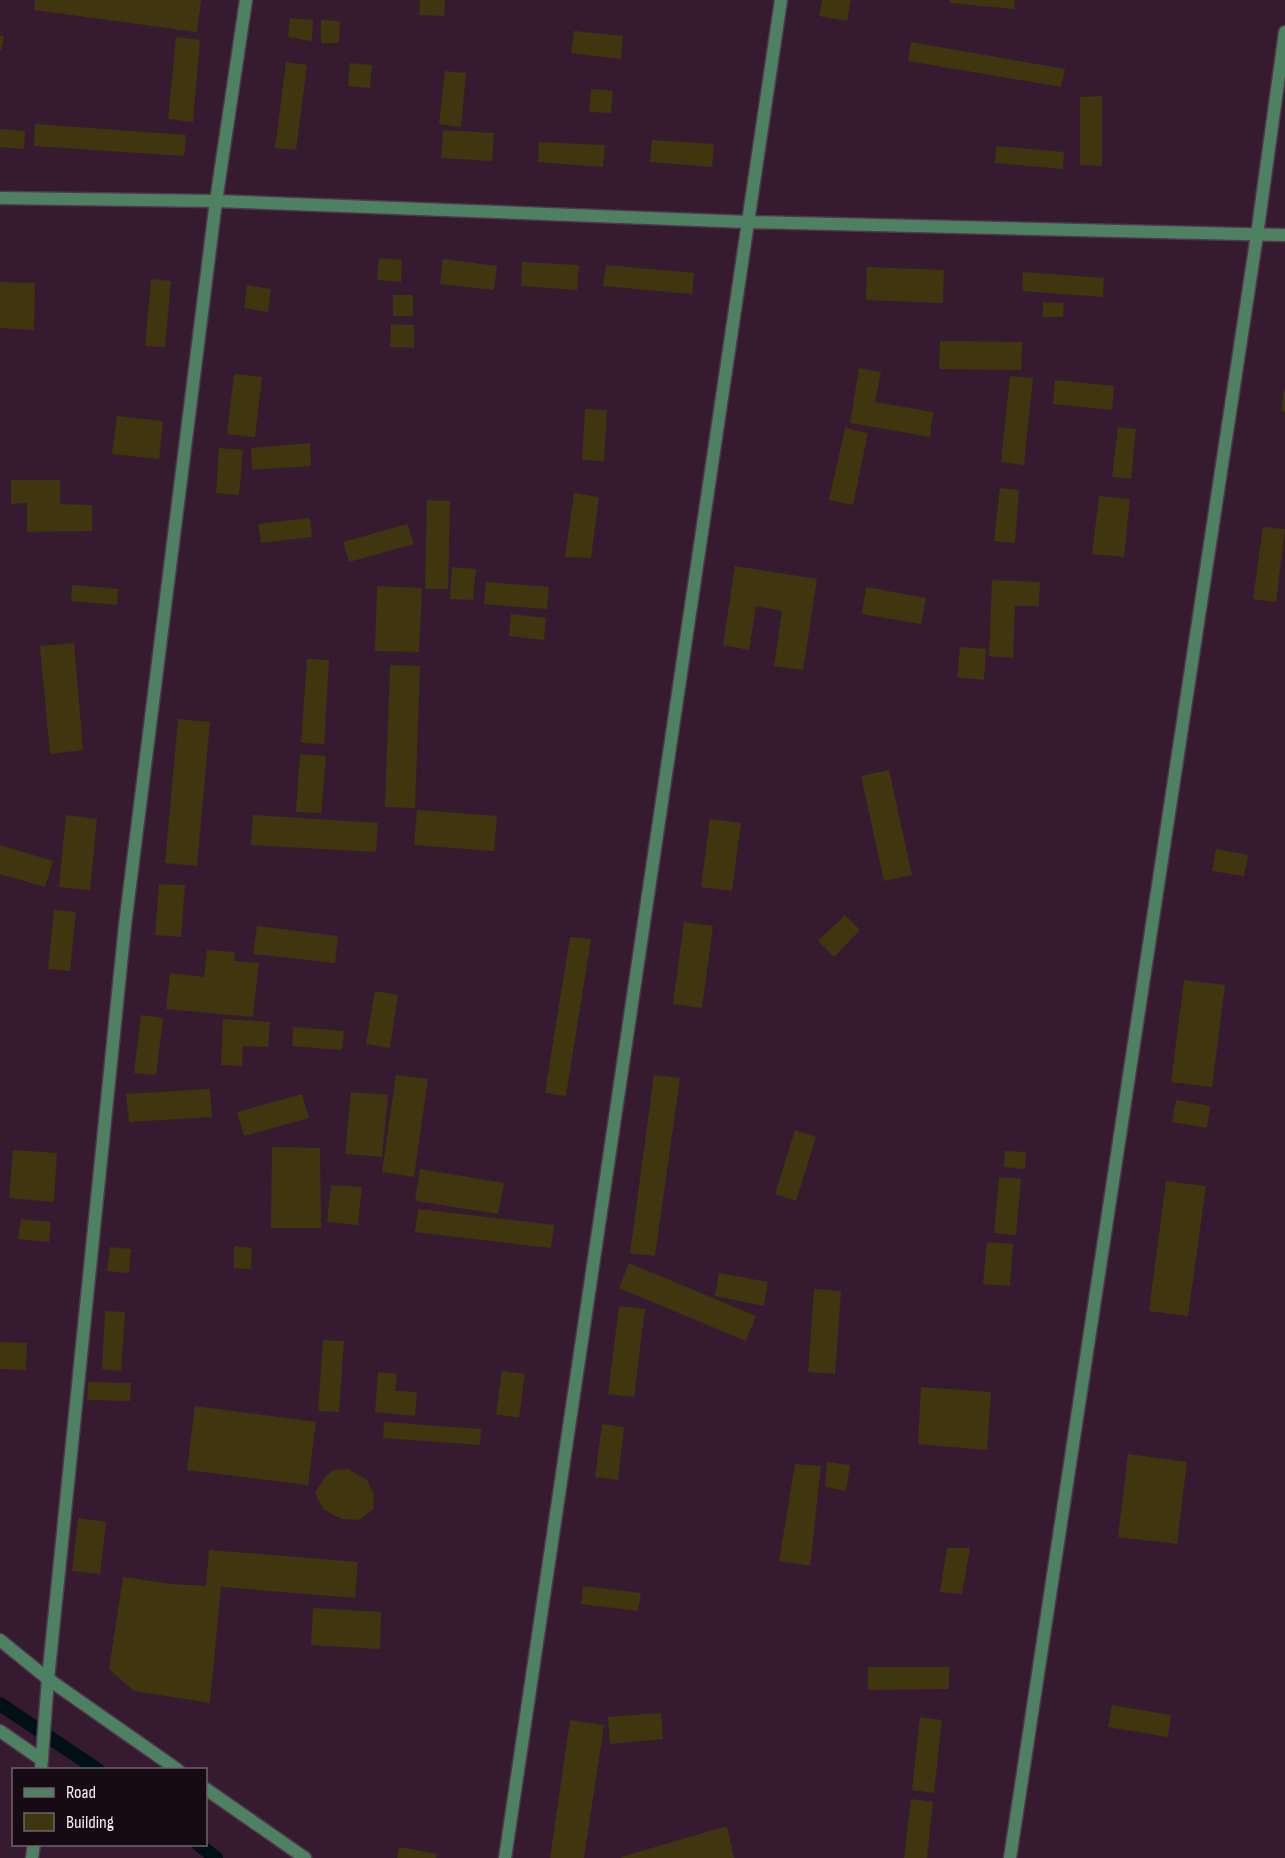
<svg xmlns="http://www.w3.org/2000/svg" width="1285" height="1858" font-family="'Sofia Sans Condensed',sans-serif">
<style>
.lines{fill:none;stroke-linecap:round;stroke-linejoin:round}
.stream{stroke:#001116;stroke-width:14}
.building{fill:#3f350e}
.street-casing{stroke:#52374c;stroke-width:15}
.street{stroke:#4e8161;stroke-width:12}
</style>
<rect width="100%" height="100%" fill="#361a30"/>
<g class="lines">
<!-- stream -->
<g class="stream">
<path d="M 0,1704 L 98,1770"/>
<path d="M 198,1844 L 216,1858"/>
</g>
</g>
<!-- building -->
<g class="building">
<path d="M 35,0 L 201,0 L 197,32 L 34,10 Z"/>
<path d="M 420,0 L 445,0 L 444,16 L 419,15 Z"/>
<path d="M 822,0 L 851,0 L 847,21 L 819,16 Z"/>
<path d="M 950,0 L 1015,0 L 1014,9 L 950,3 Z"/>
<path d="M 290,18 L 313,20 L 312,41 L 288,37 Z"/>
<path d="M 321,20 L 340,21 L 339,43 L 321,43 Z"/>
<path d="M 574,31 L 623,36 L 621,59 L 571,53 Z"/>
<path d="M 0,36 L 4,36 L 1,51 L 0,50 Z"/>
<path d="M 176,37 L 200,40 L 193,122 L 168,119 Z"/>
<path d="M 911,42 L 1065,69 L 1061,87 L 908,61 Z"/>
<path d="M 286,62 L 307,65 L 296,150 L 275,148 Z"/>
<path d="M 350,63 L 372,65 L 370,88 L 348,86 Z"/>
<path d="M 445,71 L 466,73 L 461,127 L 439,124 Z"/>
<path d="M 591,89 L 613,91 L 611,113 L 589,112 Z"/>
<path d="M 1102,96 L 1102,166 L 1080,165 L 1080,97 Z"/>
<path d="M 35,124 L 186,135 L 184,156 L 34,146 Z"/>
<path d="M 0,129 L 25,131 L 24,149 L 0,147 Z"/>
<path d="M 443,130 L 494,133 L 492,161 L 441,158 Z"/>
<path d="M 652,140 L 714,144 L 712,167 L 650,162 Z"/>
<path d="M 539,142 L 605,145 L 603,167 L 538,162 Z"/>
<path d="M 996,146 L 1064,152 L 1063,169 L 995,163 Z"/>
<path d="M 379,258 L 402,260 L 401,282 L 377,280 Z"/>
<path d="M 443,259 L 497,266 L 494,290 L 440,284 Z"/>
<path d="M 522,262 L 579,265 L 577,290 L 521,286 Z"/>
<path d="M 606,265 L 694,273 L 692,294 L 603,286 Z"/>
<path d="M 867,267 L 944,270 L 943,303 L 866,300 Z"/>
<path d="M 1023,272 L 1104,278 L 1103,297 L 1022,291 Z"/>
<path d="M 151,279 L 171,281 L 165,347 L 145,346 Z"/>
<path d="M 0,282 L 35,283 L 34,330 L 0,328 Z"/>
<path d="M 247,285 L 271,289 L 268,312 L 244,308 Z"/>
<rect x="393" y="295" width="20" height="21"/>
<path d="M 1043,302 L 1064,303 L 1063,317 L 1043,317 Z"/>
<path d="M 391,324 L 414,325 L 414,348 L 390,347 Z"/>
<path d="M 940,341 L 1022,342 L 1021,370 L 939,369 Z"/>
<path d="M 859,368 L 881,372 L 875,402 L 933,412 L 930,437 L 850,423 Z"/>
<path d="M 234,374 L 262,377 L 255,437 L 227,434 Z"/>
<path d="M 1010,376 L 1033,378 L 1024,465 L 1001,462 Z"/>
<path d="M 1055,380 L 1114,386 L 1112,410 L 1053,404 Z"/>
<path d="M 1284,389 L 1285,390 L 1285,412 L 1281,411 Z"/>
<path d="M 585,409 L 607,410 L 604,461 L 582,460 Z"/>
<path d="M 117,416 L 163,421 L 159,459 L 112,454 Z"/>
<path d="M 1118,427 L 1136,429 L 1131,479 L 1112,477 Z"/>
<path d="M 845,428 L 868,433 L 853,505 L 829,500 Z"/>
<path d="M 310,443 L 311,466 L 252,470 L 251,448 Z"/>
<path d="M 219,448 L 243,450 L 239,495 L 216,493 Z"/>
<path d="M 11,480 L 60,480 L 60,504 L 92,505 L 92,531 L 27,532 L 27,503 L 11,504 Z"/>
<path d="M 1000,488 L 1019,490 L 1015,543 L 994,541 Z"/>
<path d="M 574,493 L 599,497 L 591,558 L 565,557 Z"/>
<path d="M 1099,496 L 1130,499 L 1124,557 L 1092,554 Z"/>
<path d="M 427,500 L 450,501 L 448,589 L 425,589 Z"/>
<path d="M 310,518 L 312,537 L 261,543 L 258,524 Z"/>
<path d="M 407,524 L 414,544 L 349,562 L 343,542 Z"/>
<path d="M 1263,527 L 1285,529 L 1276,602 L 1253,599 Z"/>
<path d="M 735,566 L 817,579 L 803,670 L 774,666 L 782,611 L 756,606 L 749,650 L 723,645 Z"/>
<path d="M 452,567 L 476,569 L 473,600 L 450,599 Z"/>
<path d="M 992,580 L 1040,582 L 1039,606 L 1015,606 L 1013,658 L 989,656 Z"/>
<path d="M 486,582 L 549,587 L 547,609 L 484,604 Z"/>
<path d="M 72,585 L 118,589 L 117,605 L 71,601 Z"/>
<path d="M 377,586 L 422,588 L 419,652 L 375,651 Z"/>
<path d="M 866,587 L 926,598 L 921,624 L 862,614 Z"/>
<path d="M 511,614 L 546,618 L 544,640 L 509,636 Z"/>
<path d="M 74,643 L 83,750 L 50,754 L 40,646 Z"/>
<path d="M 960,647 L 986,649 L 984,680 L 957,677 Z"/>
<path d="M 307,659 L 329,660 L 324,744 L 301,743 Z"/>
<path d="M 390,665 L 420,666 L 415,808 L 385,807 Z"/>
<path d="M 178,719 L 210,722 L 197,866 L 165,863 Z"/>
<path d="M 300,754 L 326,756 L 321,813 L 296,812 Z"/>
<path d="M 889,770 L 912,875 L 884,881 L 861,776 Z"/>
<path d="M 417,810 L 497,816 L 494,851 L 414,845 Z"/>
<path d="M 66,815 L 97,819 L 90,890 L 59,887 Z"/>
<path d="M 253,815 L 378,823 L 376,852 L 251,845 Z"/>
<path d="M 710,819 L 741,823 L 732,891 L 701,887 Z"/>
<path d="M 0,845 L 53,861 L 45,887 L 0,874 Z"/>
<path d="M 1216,849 L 1248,855 L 1244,876 L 1212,871 Z"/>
<path d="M 159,884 L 185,885 L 181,937 L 155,935 Z"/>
<path d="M 54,910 L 76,912 L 70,971 L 48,969 Z"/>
<path d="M 845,915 L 860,930 L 834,957 L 818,941 Z"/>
<path d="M 684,922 L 713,926 L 702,1008 L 673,1004 Z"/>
<path d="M 257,926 L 338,936 L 335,963 L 253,954 Z"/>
<path d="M 570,937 L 591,939 L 566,1096 L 545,1093 Z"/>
<path d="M 207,950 L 235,952 L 234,961 L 259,963 L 253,1017 L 166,1009 L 170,973 L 204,977 Z"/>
<path d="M 1184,980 L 1225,985 L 1212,1087 L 1171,1082 Z"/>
<path d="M 375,991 L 398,995 L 390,1048 L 366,1044 Z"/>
<path d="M 141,1015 L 163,1018 L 156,1075 L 134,1073 Z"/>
<path d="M 223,1019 L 270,1022 L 268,1047 L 243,1046 L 242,1066 L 221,1065 Z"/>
<path d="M 293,1027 L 344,1031 L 342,1050 L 292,1046 Z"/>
<path d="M 396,1075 L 428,1079 L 414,1177 L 382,1172 Z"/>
<path d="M 654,1075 L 680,1078 L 655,1256 L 630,1253 Z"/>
<path d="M 210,1089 L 212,1117 L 129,1122 L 126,1094 Z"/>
<path d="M 351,1092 L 388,1095 L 382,1157 L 345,1154 Z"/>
<path d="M 302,1094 L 309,1118 L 244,1136 L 237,1112 Z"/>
<path d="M 1176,1100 L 1210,1106 L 1207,1128 L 1172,1122 Z"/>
<path d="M 795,1130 L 816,1137 L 796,1201 L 775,1194 Z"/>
<path d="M 272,1147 L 320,1148 L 321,1228 L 271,1228 Z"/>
<path d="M 13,1150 L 57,1153 L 54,1202 L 9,1198 Z"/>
<path d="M 1005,1151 L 1026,1152 L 1025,1169 L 1004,1167 Z"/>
<path d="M 420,1169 L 504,1183 L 498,1214 L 415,1201 Z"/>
<path d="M 999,1177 L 1021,1179 L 1016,1235 L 994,1233 Z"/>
<path d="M 1166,1181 L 1206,1186 L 1188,1316 L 1149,1311 Z"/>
<path d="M 331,1185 L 362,1187 L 358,1225 L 327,1222 Z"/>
<path d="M 418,1209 L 554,1225 L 551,1248 L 415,1232 Z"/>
<path d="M 21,1219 L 51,1222 L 49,1242 L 18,1239 Z"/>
<path d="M 987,1242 L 1013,1244 L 1010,1286 L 983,1284 Z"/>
<path d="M 234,1246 L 252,1248 L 251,1269 L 234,1268 Z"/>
<path d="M 110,1247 L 131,1249 L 129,1273 L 107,1271 Z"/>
<path d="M 629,1263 L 756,1316 L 746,1341 L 619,1288 Z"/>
<path d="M 719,1273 L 768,1282 L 764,1306 L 715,1296 Z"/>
<path d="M 814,1289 L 841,1291 L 835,1374 L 808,1372 Z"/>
<path d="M 619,1306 L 645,1309 L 634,1397 L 608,1394 Z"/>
<path d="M 105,1311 L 125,1312 L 121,1371 L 102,1369 Z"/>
<path d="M 323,1340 L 344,1341 L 339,1412 L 318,1411 Z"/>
<path d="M 0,1342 L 27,1343 L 26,1370 L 0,1369 Z"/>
<path d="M 502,1371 L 525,1374 L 519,1418 L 496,1414 Z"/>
<path d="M 378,1372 L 397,1374 L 395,1391 L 417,1392 L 415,1416 L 375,1412 Z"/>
<path d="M 88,1382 L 131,1383 L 130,1401 L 87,1400 Z"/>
<path d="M 921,1387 L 991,1392 L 987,1450 L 918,1444 Z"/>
<path d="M 195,1406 L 316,1422 L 308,1485 L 187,1470 Z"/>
<path d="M 384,1422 L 481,1429 L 480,1445 L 383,1438 Z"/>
<path d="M 602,1424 L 624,1427 L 618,1480 L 595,1477 Z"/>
<path d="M 1128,1454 L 1187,1462 L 1177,1544 L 1118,1537 Z"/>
<path d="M 827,1462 L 850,1465 L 846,1491 L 825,1487 Z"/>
<path d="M 795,1464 L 821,1466 L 810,1566 L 779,1561 Z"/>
<path d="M 348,1469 L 367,1480 L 374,1495 L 373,1510 L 359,1520 L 342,1519 L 324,1510 L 315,1493 L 325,1477 L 334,1470 Z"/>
<path d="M 78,1518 L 106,1522 L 100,1574 L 72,1571 Z"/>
<path d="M 947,1548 L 970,1548 L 962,1594 L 940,1592 Z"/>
<path d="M 209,1550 L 358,1562 L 355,1598 L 221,1587 L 210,1703 L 134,1691 L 109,1669 L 123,1577 L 172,1584 L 206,1586 Z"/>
<path d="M 583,1586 L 641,1593 L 638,1611 L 581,1604 Z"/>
<path d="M 313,1608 L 381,1612 L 380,1649 L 311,1645 Z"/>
<path d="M 868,1667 L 949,1667 L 949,1689 L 868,1690 Z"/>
<path d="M 1112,1705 L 1171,1715 L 1168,1737 L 1108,1727 Z"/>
<path d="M 661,1713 L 663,1739 L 610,1744 L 608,1717 Z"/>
<path d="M 920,1717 L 942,1720 L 934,1793 L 912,1790 Z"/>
<path d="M 570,1720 L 604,1725 L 584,1858 L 550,1858 Z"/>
<path d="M 911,1799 L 933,1802 L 927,1858 L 904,1858 Z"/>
<path d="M 727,1826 L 734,1858 L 621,1858 L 621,1857 Z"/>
<path d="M 399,1847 L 437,1854 L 436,1858 L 397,1858 Z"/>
</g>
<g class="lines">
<!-- street casing -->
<g class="street-casing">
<g id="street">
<path d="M 0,198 L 216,201 L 748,222 L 1285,235"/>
<path d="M 0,1640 L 48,1679 L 178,1770"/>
<path d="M 0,1731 L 42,1760"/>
<path d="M 41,1770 L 48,1679 L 125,925 L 216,201 L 246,0"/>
<path d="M 206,1789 L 305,1858"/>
<path d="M 32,1858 L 34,1844"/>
<path d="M 505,1858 L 781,0"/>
<path d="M 1010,1858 L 1257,235 L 1285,32"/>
</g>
</g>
<!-- street -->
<use href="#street" class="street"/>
</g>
<!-- legend -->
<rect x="12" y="1768" width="195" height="78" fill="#160a13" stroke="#72636f" stroke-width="1.5"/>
<rect x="24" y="1788" width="30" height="9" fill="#4e8161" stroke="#72636f" stroke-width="1.5"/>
<text x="66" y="1798" font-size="18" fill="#fde9f8">Road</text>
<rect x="24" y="1813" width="30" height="18" fill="#3f350e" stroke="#72636f" stroke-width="1.5"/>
<text x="66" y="1828" font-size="18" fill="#fde9f8">Building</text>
</svg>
